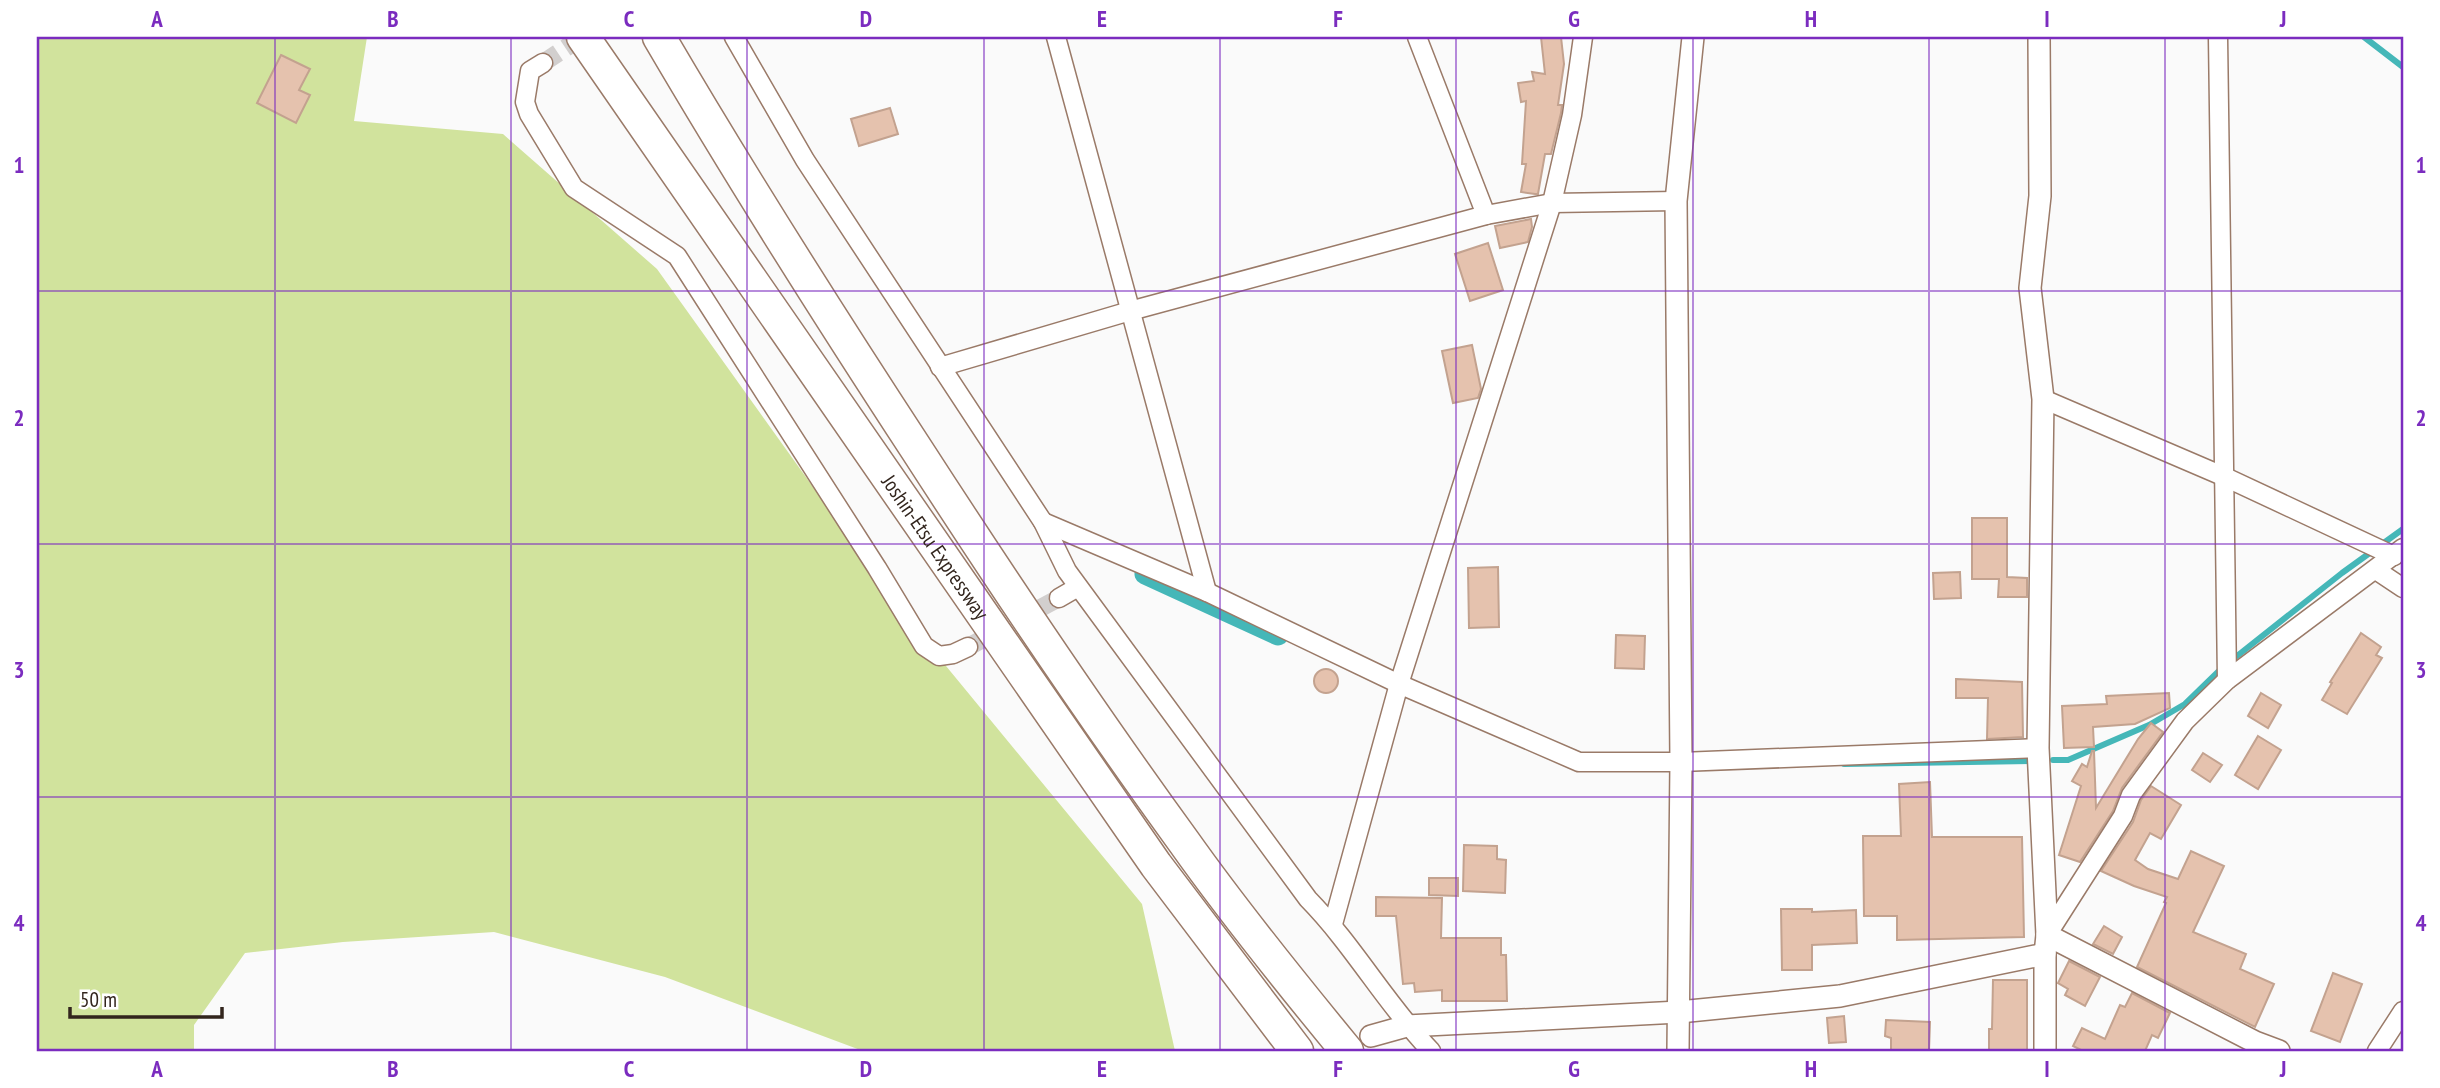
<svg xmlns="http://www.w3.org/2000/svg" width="2440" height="1088" font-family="'PT Sans Narrow',sans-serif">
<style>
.green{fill:#d1e39d}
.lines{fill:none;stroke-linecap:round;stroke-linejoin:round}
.stream{stroke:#45b7b8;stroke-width:6}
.canal{stroke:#45b7b8;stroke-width:21}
.building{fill:#e5c2ae;stroke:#c3a28f;stroke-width:2}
.minor-tunnel{stroke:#d2cfce;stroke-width:18;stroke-dasharray:18 9;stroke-linecap:butt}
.minor-casing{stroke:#9a7a68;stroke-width:21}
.tertiary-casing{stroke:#9a7a68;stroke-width:24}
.motorway-casing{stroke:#9a7a68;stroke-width:35}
.minor{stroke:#fff;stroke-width:18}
.tertiary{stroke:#fff;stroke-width:21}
.motorway{stroke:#fff;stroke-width:32}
.grid{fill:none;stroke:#7b2cbf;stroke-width:2;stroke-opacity:0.55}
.labels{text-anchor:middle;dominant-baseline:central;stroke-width:6;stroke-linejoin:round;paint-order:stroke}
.street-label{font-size:21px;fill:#32251d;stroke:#fff}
.neatline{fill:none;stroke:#7b2cbf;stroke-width:2.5}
.grid-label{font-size:23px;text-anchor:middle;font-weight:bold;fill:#7b2cbf}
</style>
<rect width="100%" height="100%" fill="#fafafa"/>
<!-- green -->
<path class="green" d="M 37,37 L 367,37 L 354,121 L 503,134 L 657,269 L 909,621 L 1142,904 L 1175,1051 L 863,1051 L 665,977 L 494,932 L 343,942 L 245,953 L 194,1025 L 194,1051 L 37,1051 Z"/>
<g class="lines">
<!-- stream -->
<g class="stream">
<path d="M 2364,37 L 2403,67"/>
<path d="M 2237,656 L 2342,573 L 2403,529"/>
<path d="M 2053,760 L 2068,760 L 2149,725 L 2185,704 L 2220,670"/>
<path d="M 1844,764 L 2031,761"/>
</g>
<!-- canal -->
<path class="canal" d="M 1145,574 L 1278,635"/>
</g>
<!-- building -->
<g class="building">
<path d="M 1541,37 L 1561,37 L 1564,64 L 1558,105 L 1562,105 L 1561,113 L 1551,154 L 1545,154 L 1538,194 L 1535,194 L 1521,192 L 1526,164 L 1522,164 L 1526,101 L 1521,102 L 1518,83 L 1534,81 L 1532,72 L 1545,74 Z"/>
<path d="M 281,55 L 310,69 L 299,90 L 310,95 L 296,123 L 257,103 Z"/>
<path d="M 890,108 L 898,134 L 859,146 L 851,119 Z"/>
<path d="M 1531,219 L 1532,227 L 1528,242 L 1500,248 L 1495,226 Z"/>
<path d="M 1488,243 L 1503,290 L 1470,301 L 1455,254 Z"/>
<path d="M 1472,345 L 1481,389 L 1478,398 L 1453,403 L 1442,351 Z"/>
<path d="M 1972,518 L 2007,518 L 2007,577 L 2027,578 L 2027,597 L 1998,597 L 1999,579 L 1972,579 Z"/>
<path d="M 1498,567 L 1499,627 L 1469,628 L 1468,568 Z"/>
<path d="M 1960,572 L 1961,598 L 1934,599 L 1933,573 Z"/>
<path d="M 2361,633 L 2381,647 L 2376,655 L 2382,658 L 2347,714 L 2322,700 L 2332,683 L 2330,682 Z"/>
<path d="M 1616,635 L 1645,636 L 1644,669 L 1615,668 Z"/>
<circle cx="1326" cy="681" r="12"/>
<path d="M 1956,679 L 2022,682 L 2023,737 L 1987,739 L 1988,698 L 1956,698 Z"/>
<path d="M 2169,693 L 2170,708 L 2135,724 L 2093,727 L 2094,747 L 2064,748 L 2062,706 L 2107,704 L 2106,696 Z"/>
<path d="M 2261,693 L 2281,705 L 2268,728 L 2248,716 Z"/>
<path d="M 2151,723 L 2163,732 L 2122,788 L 2113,811 L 2080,862 L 2059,855 L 2081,786 L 2072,781 L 2082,764 L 2087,767 L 2092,751 L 2094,751 L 2096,808 L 2138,739 Z"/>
<path d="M 2258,736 L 2281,750 L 2258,789 L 2235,775 Z"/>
<path d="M 2203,753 L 2222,765 L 2210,782 L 2192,770 Z"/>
<path d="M 1930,782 L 1932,837 L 2022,837 L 2024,937 L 1897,940 L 1897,916 L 1864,916 L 1863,836 L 1901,836 L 1899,784 Z"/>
<path d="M 2151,786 L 2181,805 L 2161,839 L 2150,833 L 2135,860 L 2148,869 L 2178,879 L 2191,851 L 2224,866 L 2193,932 L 2246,954 L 2240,969 L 2274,984 L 2255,1027 L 2137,967 L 2166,903 L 2164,902 L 2167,897 L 2134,886 L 2101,871 L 2133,822 L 2141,800 Z"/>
<path d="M 1464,845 L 1497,846 L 1497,859 L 1506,860 L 1505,893 L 1463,891 Z"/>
<path d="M 1429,878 L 1458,878 L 1458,896 L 1429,895 Z"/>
<path d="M 1376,897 L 1442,898 L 1441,938 L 1501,938 L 1501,955 L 1506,955 L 1507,1001 L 1442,1001 L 1442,990 L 1415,992 L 1414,983 L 1403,984 L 1396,916 L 1376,916 Z"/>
<path d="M 1781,909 L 1812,909 L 1812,912 L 1856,910 L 1857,943 L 1812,945 L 1812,970 L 1782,970 Z"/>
<path d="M 2104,926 L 2122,937 L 2113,954 L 2093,944 Z"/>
<path d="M 2069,961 L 2100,977 L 2085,1006 L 2065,995 L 2068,989 L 2058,983 Z"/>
<path d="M 2333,973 L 2362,984 L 2340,1042 L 2311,1031 Z"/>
<path d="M 1993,980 L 2027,980 L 2027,1051 L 1989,1051 L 1989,1029 L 1992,1029 Z"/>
<path d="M 2132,993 L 2170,1013 L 2158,1038 L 2152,1035 L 2145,1051 L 2083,1051 L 2073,1046 L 2082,1028 L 2105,1039 L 2120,1005 L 2125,1007 Z"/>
<path d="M 1844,1016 L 1846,1042 L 1829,1043 L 1827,1018 Z"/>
<path d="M 1886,1020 L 1930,1022 L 1929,1051 L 1891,1051 L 1891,1038 L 1885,1036 Z"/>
</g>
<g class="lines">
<!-- minor-tunnel -->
<g class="minor-tunnel">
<path d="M 543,63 L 582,37"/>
<path d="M 968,647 L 1059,598"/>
</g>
<!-- minor casing -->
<g class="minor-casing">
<g id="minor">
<path d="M 734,37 L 805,160 L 1043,522 L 1067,571 L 1308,899 C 1354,946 1386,1004 1431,1051"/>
<path d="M 1056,37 L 1207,592"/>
<path d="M 1417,37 L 1486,215"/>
<path d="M 2218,37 L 2227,680"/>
<path d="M 543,63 L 530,71 L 525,102 L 529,114 L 574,188 L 677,256 L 877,568 L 924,646 L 939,656 L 953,654 L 968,647"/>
<path d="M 940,367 L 1130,311 L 1486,215 L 1552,203 L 1676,201"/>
<path d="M 2043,399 L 2225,477 L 2394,556"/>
<path d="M 1043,522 L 1207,592 L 1399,684 L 1579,762 L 1681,762 L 2038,748"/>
<path d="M 2376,570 L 2403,588"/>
<path d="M 1059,598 L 1078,587"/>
<path d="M 1333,924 L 1399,684 L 1552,203 L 1572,115 L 1583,37"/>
<path d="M 2047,935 L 2123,816 L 2131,795 L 2185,721 L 2227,680 L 2403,548"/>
<path d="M 2377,1051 L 2403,1011"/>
</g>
</g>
<!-- tertiary casing -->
<g class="tertiary-casing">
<g id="tertiary">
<path d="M 2039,37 L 2040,196 L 2030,288 L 2043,399 L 2038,748 L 2047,935 L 2045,954 L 2045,1051"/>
<path d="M 2047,935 L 2255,1042 L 2279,1051"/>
<path d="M 1371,1036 L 1407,1026 L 1679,1012 L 1840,996 L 2045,954"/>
<path d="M 1678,1051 L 1681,762 L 1676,201 L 1693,37"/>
</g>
</g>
<!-- motorway casing -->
<g class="motorway-casing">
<g id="motorway">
<path id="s1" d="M 583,37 L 1156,865 L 1297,1051"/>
<path d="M 659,37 C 741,177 828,314 917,450 C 1003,583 1091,714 1184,842 C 1235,914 1291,983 1347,1051"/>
</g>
</g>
<!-- minor -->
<use href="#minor" class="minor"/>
<!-- tertiary -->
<use href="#tertiary" class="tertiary"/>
<!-- motorway -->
<use href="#motorway" class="motorway"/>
</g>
<!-- grid -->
<path class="grid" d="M 275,37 L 275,1051M 511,37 L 511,1051M 747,37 L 747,1051M 984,37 L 984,1051M 1220,37 L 1220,1051M 1456,37 L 1456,1051M 1693,37 L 1693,1051M 1929,37 L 1929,1051M 2165,37 L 2165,1051M 37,291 L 2403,291M 37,544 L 2403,544M 37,797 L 2403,797"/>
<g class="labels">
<!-- street labels -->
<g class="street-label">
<text stroke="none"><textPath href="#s1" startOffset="620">Joshin-Etsu Expressway</textPath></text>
</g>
</g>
<!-- border -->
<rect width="2440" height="1088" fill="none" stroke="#ffffff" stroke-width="77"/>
<!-- scale -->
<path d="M70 1007v10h152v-10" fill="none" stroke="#32251d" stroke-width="3.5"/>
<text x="80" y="1007" font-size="21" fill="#32251d" stroke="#ffffff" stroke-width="5" paint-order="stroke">50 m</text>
<rect x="38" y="38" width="2364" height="1012" class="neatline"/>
<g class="grid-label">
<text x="157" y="27">A</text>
<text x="393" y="27">B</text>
<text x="629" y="27">C</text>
<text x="866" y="27">D</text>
<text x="1102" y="27">E</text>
<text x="1338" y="27">F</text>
<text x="1574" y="27">G</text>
<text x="1811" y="27">H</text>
<text x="2047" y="27">I</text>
<text x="2283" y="27">J</text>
<text x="19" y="173">1</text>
<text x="2421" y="173">1</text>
<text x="19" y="426">2</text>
<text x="2421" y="426">2</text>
<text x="19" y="678">3</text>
<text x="2421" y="678">3</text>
<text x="19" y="931">4</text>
<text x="2421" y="931">4</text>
<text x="157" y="1077">A</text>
<text x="393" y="1077">B</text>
<text x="629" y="1077">C</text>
<text x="866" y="1077">D</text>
<text x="1102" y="1077">E</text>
<text x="1338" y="1077">F</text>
<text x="1574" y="1077">G</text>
<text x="1811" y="1077">H</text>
<text x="2047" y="1077">I</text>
<text x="2283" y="1077">J</text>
</g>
</svg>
